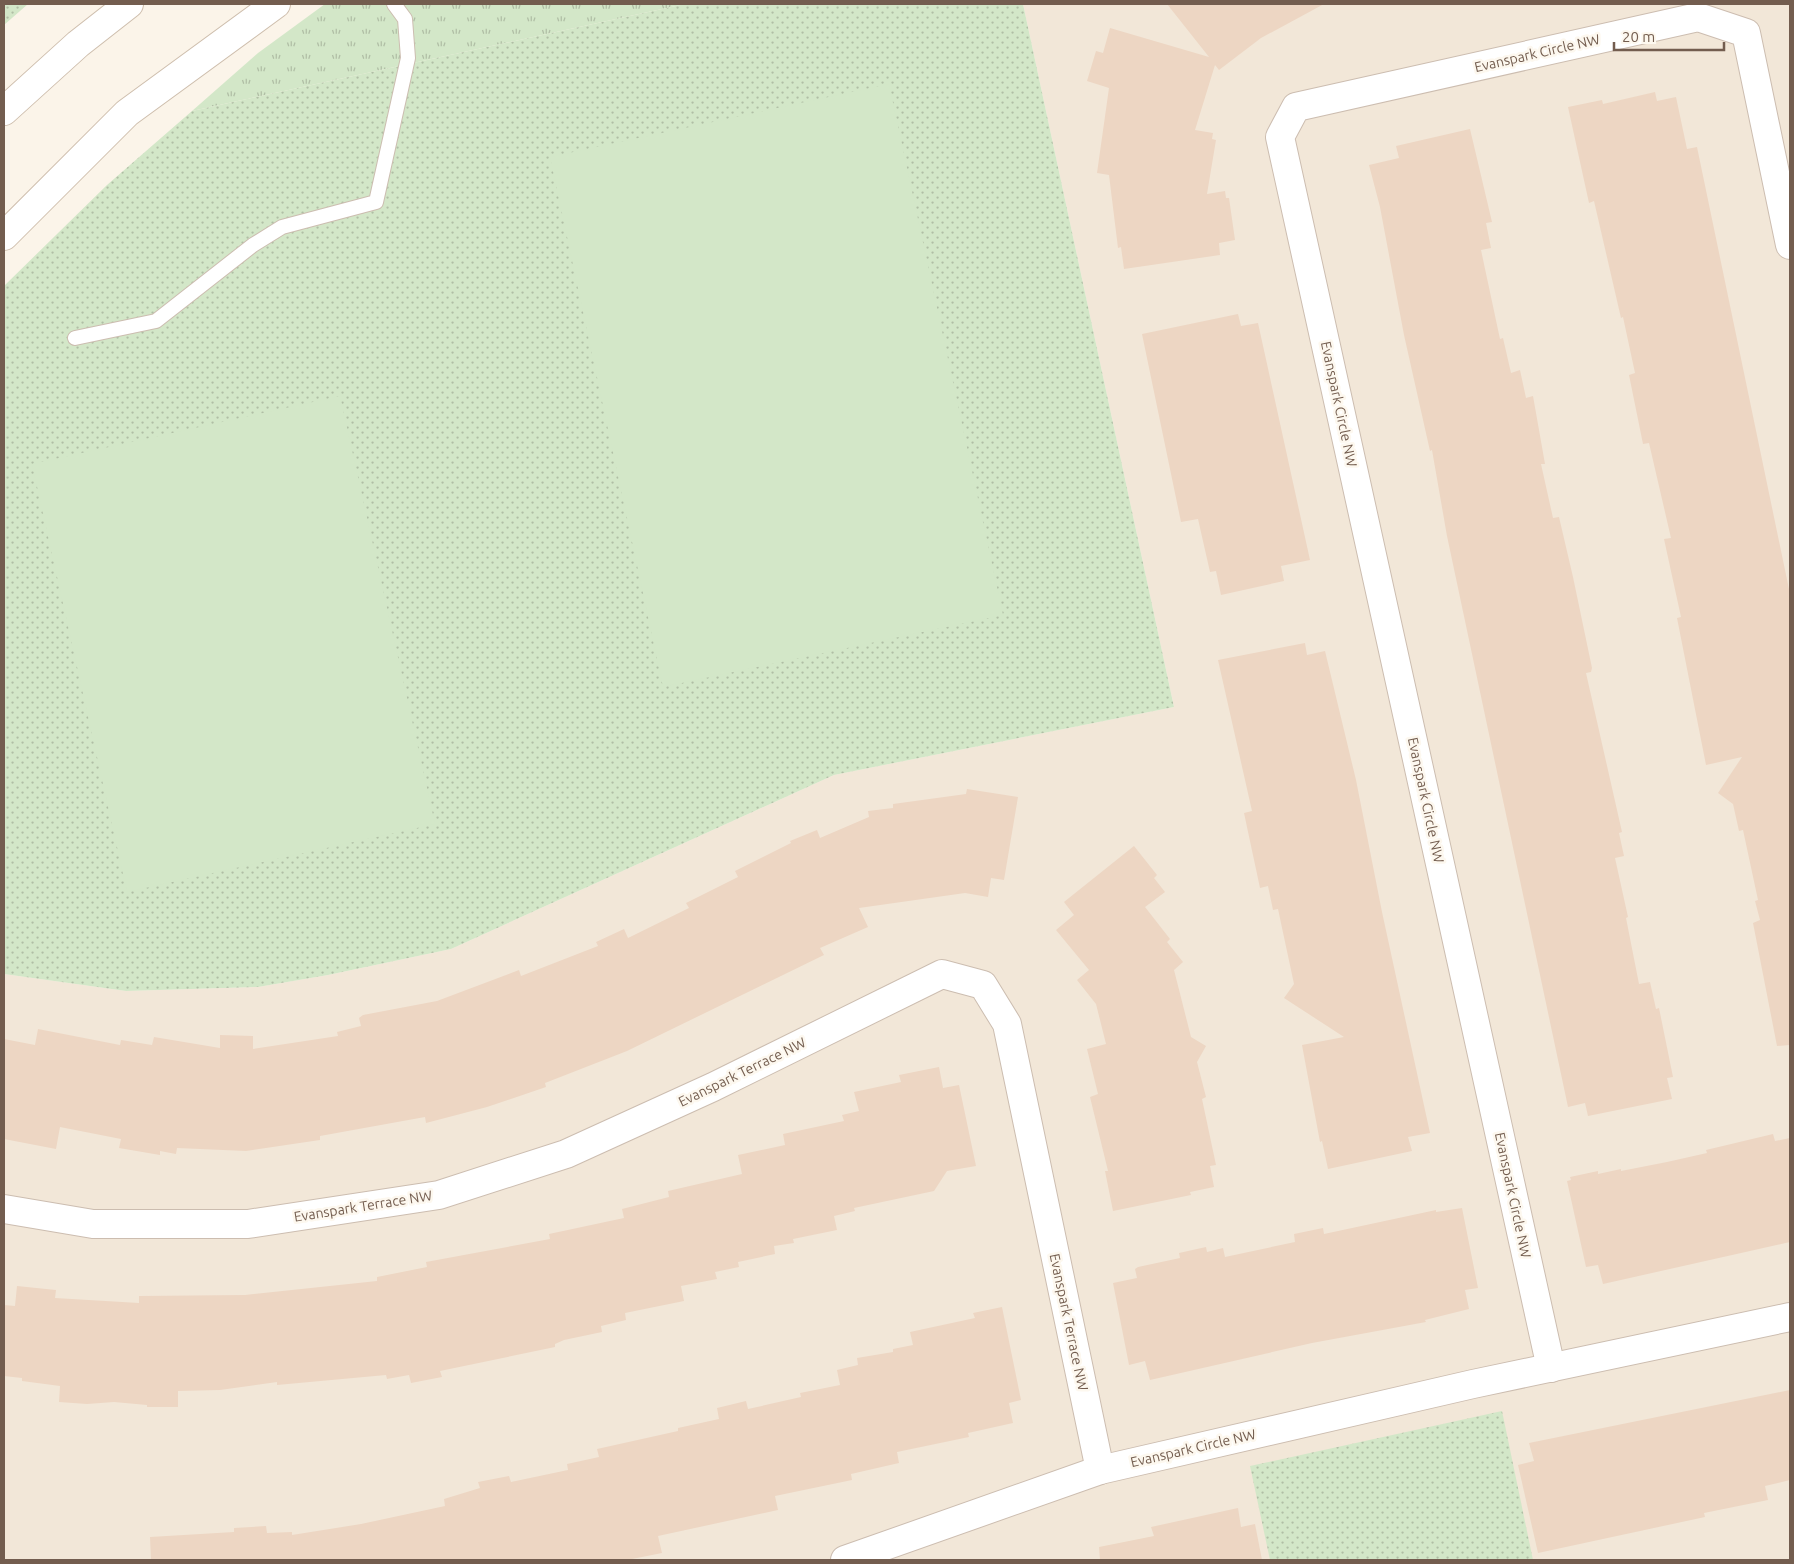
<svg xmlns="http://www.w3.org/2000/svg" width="1794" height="1564" font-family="Ubuntu,sans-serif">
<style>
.residential{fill:#f2e7d8}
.grass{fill:url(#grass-tufts)}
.park{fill:url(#park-dots)}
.garden{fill:#d3e7c8}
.building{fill:#edd6c3}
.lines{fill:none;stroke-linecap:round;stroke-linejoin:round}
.service-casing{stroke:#ccbdb0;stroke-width:16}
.minor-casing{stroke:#ccbdb0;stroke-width:30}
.secondary-casing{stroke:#cebead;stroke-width:30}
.service{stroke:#fff;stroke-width:14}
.minor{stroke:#fff;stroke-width:28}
.secondary{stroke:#fff;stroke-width:28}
.labels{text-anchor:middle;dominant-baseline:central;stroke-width:5;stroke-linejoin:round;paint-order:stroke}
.street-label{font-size:14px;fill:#735d4f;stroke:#fdf8ef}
</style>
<defs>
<pattern id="grass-tufts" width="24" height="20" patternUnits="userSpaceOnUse" patternTransform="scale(1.25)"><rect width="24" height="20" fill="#d3e7c8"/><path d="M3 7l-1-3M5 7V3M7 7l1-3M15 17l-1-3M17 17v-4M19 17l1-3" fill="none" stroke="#b0bea5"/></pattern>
<pattern id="park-dots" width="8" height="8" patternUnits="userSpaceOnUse" patternTransform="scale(1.25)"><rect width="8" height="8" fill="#d3e7c8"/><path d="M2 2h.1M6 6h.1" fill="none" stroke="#b0bea5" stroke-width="1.8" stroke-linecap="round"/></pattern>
</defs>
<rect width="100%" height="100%" fill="#fbf4e9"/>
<!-- residential -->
<path class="residential" d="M 1023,4 L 1790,4 L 1790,1560 L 4,1560 L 4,974 L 126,991 L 258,987 L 328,975 L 451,949 L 834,775 L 1174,707 Z"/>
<!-- grass -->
<path class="grass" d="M 325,4 L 685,4 L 192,111 L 258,53 Z"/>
<!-- park -->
<g class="park">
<path d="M 4,4 L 28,4 L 4,25 Z"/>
<path d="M 685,4 L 1023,4 L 1174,707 L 834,775 L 451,949 L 328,975 L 258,987 L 126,991 L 4,974 L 4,286 L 107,185 L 192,111 Z"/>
<path d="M 1502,1411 L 1533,1560 L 1270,1560 L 1250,1466 Z"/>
</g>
<!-- garden -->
<g class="garden">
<path d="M 889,84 L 1003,615 L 663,687 L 550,157 Z"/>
<path d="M 340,396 L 435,824 L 127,892 L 32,464 Z"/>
</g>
<!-- building -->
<g class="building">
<path d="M 1167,4 L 1324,4 L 1261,38 L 1219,70 L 1215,65 L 1195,130 L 1213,133 L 1212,139 L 1216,140 L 1207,194 L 1225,191 L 1226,198 L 1229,198 L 1235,240 L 1219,243 L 1220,255 L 1124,269 L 1121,247 L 1118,248 L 1109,175 L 1097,173 L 1109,88 L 1087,81 L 1096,51 L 1103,53 L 1110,28 L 1209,57 Z"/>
<path d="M 1655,92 L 1657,101 L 1676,97 L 1687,149 L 1697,147 L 1790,594 L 1790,1045 L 1777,1046 L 1753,923 L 1760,920 L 1755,901 L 1758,900 L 1743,830 L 1739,831 L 1733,804 L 1718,793 L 1742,757 L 1706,765 L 1677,618 L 1681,617 L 1664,539 L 1671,538 L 1649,443 L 1643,444 L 1629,375 L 1635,373 L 1623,317 L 1621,318 L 1594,201 L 1589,203 L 1568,107 L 1602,100 L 1603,104 Z"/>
<path d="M 1470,129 L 1492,222 L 1486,223 L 1491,248 L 1481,250 L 1500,339 L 1503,338 L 1511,373 L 1520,370 L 1526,398 L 1533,396 L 1545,464 L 1541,464 L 1553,518 L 1559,517 L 1573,577 L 1592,668 L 1591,672 L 1586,673 L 1622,832 L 1619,833 L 1624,856 L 1615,858 L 1628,917 L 1626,918 L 1639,984 L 1650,982 L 1656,1009 L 1659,1008 L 1673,1077 L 1667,1078 L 1672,1099 L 1588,1116 L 1585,1103 L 1568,1107 L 1447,536 L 1432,450 L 1430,451 L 1404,335 L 1380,207 L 1369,165 L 1399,158 L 1396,146 Z"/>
<path d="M 1238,314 L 1241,326 L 1258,323 L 1310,560 L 1281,566 L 1284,581 L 1221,595 L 1216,571 L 1210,572 L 1198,519 L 1181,522 L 1142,334 Z"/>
<path d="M 1305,643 L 1307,655 L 1325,651 L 1356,780 L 1382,912 L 1430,1133 L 1408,1137 L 1412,1151 L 1328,1169 L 1322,1141 L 1320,1142 L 1302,1045 L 1344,1037 L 1284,998 L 1294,984 L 1278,909 L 1273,910 L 1268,886 L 1260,888 L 1244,813 L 1252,811 L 1218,660 Z"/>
<path d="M 967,789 L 1018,797 L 1004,880 L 991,878 L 988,897 L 965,893 L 859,908 L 868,927 L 820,948 L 824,955 L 627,1051 L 545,1083 L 546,1087 L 487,1107 L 426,1123 L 425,1117 L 320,1136 L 320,1140 L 246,1151 L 177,1148 L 176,1154 L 160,1151 L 160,1155 L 119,1148 L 121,1139 L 60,1127 L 56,1149 L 4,1139 L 4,1039 L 35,1045 L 38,1029 L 120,1045 L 121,1040 L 152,1045 L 154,1037 L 220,1048 L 220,1035 L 253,1036 L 253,1049 L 338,1036 L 337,1032 L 361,1026 L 359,1018 L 363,1015 L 437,1001 L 519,970 L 521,976 L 598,946 L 596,942 L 624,929 L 628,938 L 689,908 L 686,903 L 738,877 L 735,871 L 791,843 L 790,841 L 817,830 L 820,838 L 869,817 L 868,811 L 893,808 L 893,804 L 966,794 Z"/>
<path d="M 1134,846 L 1157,875 L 1154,878 L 1165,892 L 1145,907 L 1170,939 L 1167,942 L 1183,962 L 1174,970 L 1191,1037 L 1206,1046 L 1197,1062 L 1206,1097 L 1202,1099 L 1216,1165 L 1210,1166 L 1214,1187 L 1190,1192 L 1191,1195 L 1113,1211 L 1105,1171 L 1108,1171 L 1090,1097 L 1098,1094 L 1087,1049 L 1106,1044 L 1096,1004 L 1077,980 L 1089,970 L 1056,930 L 1074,915 L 1064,902 Z"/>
<path d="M 939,1067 L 943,1088 L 959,1085 L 976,1166 L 947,1171 L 934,1191 L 854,1208 L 855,1211 L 834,1216 L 837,1230 L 793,1239 L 794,1243 L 774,1246 L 775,1254 L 738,1262 L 739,1267 L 715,1272 L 717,1279 L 681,1286 L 684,1301 L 625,1313 L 626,1320 L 601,1326 L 602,1332 L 564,1340 L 555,1344 L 555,1347 L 440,1371 L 442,1377 L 411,1383 L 409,1375 L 387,1379 L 386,1375 L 277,1385 L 277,1382 L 220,1390 L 178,1391 L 178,1407 L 147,1407 L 147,1405 L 114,1402 L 87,1404 L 59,1402 L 60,1386 L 22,1381 L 22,1378 L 4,1376 L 4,1305 L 15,1306 L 17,1286 L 56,1290 L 55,1298 L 139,1303 L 139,1296 L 245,1295 L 377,1281 L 377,1277 L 427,1267 L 426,1262 L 550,1239 L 549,1234 L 624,1218 L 622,1209 L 669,1197 L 668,1191 L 742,1174 L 738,1155 L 785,1145 L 783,1134 L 844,1121 L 842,1115 L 859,1111 L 854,1092 L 901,1082 L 899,1075 Z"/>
<path d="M 1773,1134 L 1775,1141 L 1790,1138 L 1790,1242 L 1603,1284 L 1598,1265 L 1586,1267 L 1567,1181 L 1571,1180 L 1570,1177 L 1598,1171 L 1598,1174 L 1621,1169 L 1621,1171 L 1667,1162 L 1707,1153 L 1706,1150 Z"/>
<path d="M 1462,1208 L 1478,1288 L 1465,1290 L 1469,1309 L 1425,1320 L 1426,1322 L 1312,1343 L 1150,1380 L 1145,1361 L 1129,1365 L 1113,1283 L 1137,1278 L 1135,1269 L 1138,1267 L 1180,1258 L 1179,1253 L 1206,1247 L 1207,1252 L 1223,1248 L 1225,1257 L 1295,1242 L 1294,1234 L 1323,1228 L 1324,1234 L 1436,1210 L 1436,1212 Z"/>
<path d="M 1002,1307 L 1021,1400 L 1009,1403 L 1013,1423 L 968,1433 L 969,1437 L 897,1452 L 899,1463 L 851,1474 L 852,1480 L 775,1496 L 778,1510 L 658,1536 L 662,1553 L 627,1560 L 151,1560 L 150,1537 L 234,1532 L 234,1528 L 266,1526 L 267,1533 L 292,1532 L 292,1535 L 361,1524 L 445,1506 L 444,1499 L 480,1488 L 478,1482 L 509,1476 L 511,1482 L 568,1470 L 567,1464 L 599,1457 L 597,1449 L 678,1431 L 678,1428 L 719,1419 L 717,1408 L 746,1401 L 748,1409 L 801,1397 L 800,1393 L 840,1385 L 837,1370 L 858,1365 L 857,1358 L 893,1352 L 893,1349 L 913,1345 L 910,1332 L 975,1318 L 973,1313 Z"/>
<path d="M 1790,1390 L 1790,1480 L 1765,1486 L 1768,1500 L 1704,1513 L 1705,1517 L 1538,1553 L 1518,1465 L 1534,1461 L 1529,1443 Z"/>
<path d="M 1238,1508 L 1241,1527 L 1255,1524 L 1262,1560 L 1100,1560 L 1099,1547 L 1154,1536 L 1151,1527 Z"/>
</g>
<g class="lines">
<!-- service casing -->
<g class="service-casing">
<path id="service" d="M 75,338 L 156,321 L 253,245 L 282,227 L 376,202 L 408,58 L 405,19 L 394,4"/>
</g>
<!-- minor casing -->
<g class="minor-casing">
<g id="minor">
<path d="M 4,1209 L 93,1224 L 248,1224 L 439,1195 L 566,1154 L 713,1087 L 942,974 L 983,985 L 1007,1024 L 1100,1470"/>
<path d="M 1551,1368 L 1280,137 L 1296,107 L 1698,17 L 1746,33 L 1790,245"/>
<path d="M 845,1560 L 1100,1470 L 1473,1384 L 1790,1317"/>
</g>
</g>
<!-- secondary casing -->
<g class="secondary-casing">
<g id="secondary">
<path d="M 4,111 L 78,44 L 129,4"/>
<path d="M 4,236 L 127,113 L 276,4"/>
</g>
</g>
<!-- service -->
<use href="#service" class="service"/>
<!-- minor -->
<use href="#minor" class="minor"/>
<!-- secondary -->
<use href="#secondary" class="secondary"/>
</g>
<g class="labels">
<!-- street labels -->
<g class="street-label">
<text transform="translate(1537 53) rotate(-13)">Evanspark Circle NW</text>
<text transform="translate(1339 404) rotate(78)">Evanspark Circle NW</text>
<text transform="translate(1426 800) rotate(78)">Evanspark Circle NW</text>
<text transform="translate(742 1072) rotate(-26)">Evanspark Terrace NW</text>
<text transform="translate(1513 1195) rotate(78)">Evanspark Circle NW</text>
<text transform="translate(363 1206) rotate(-9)">Evanspark Terrace NW</text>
<text transform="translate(1069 1322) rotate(78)">Evanspark Terrace NW</text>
<text transform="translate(1193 1448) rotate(-13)">Evanspark Circle NW</text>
</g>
</g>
<!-- border -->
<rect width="1794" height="1564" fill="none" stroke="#735d4f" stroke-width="10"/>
<!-- scale -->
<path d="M1614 42v8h110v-8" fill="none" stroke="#735d4f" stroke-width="2.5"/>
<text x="1622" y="42" font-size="15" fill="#735d4f" stroke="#fdf8ef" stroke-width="4" paint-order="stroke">20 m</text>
</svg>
